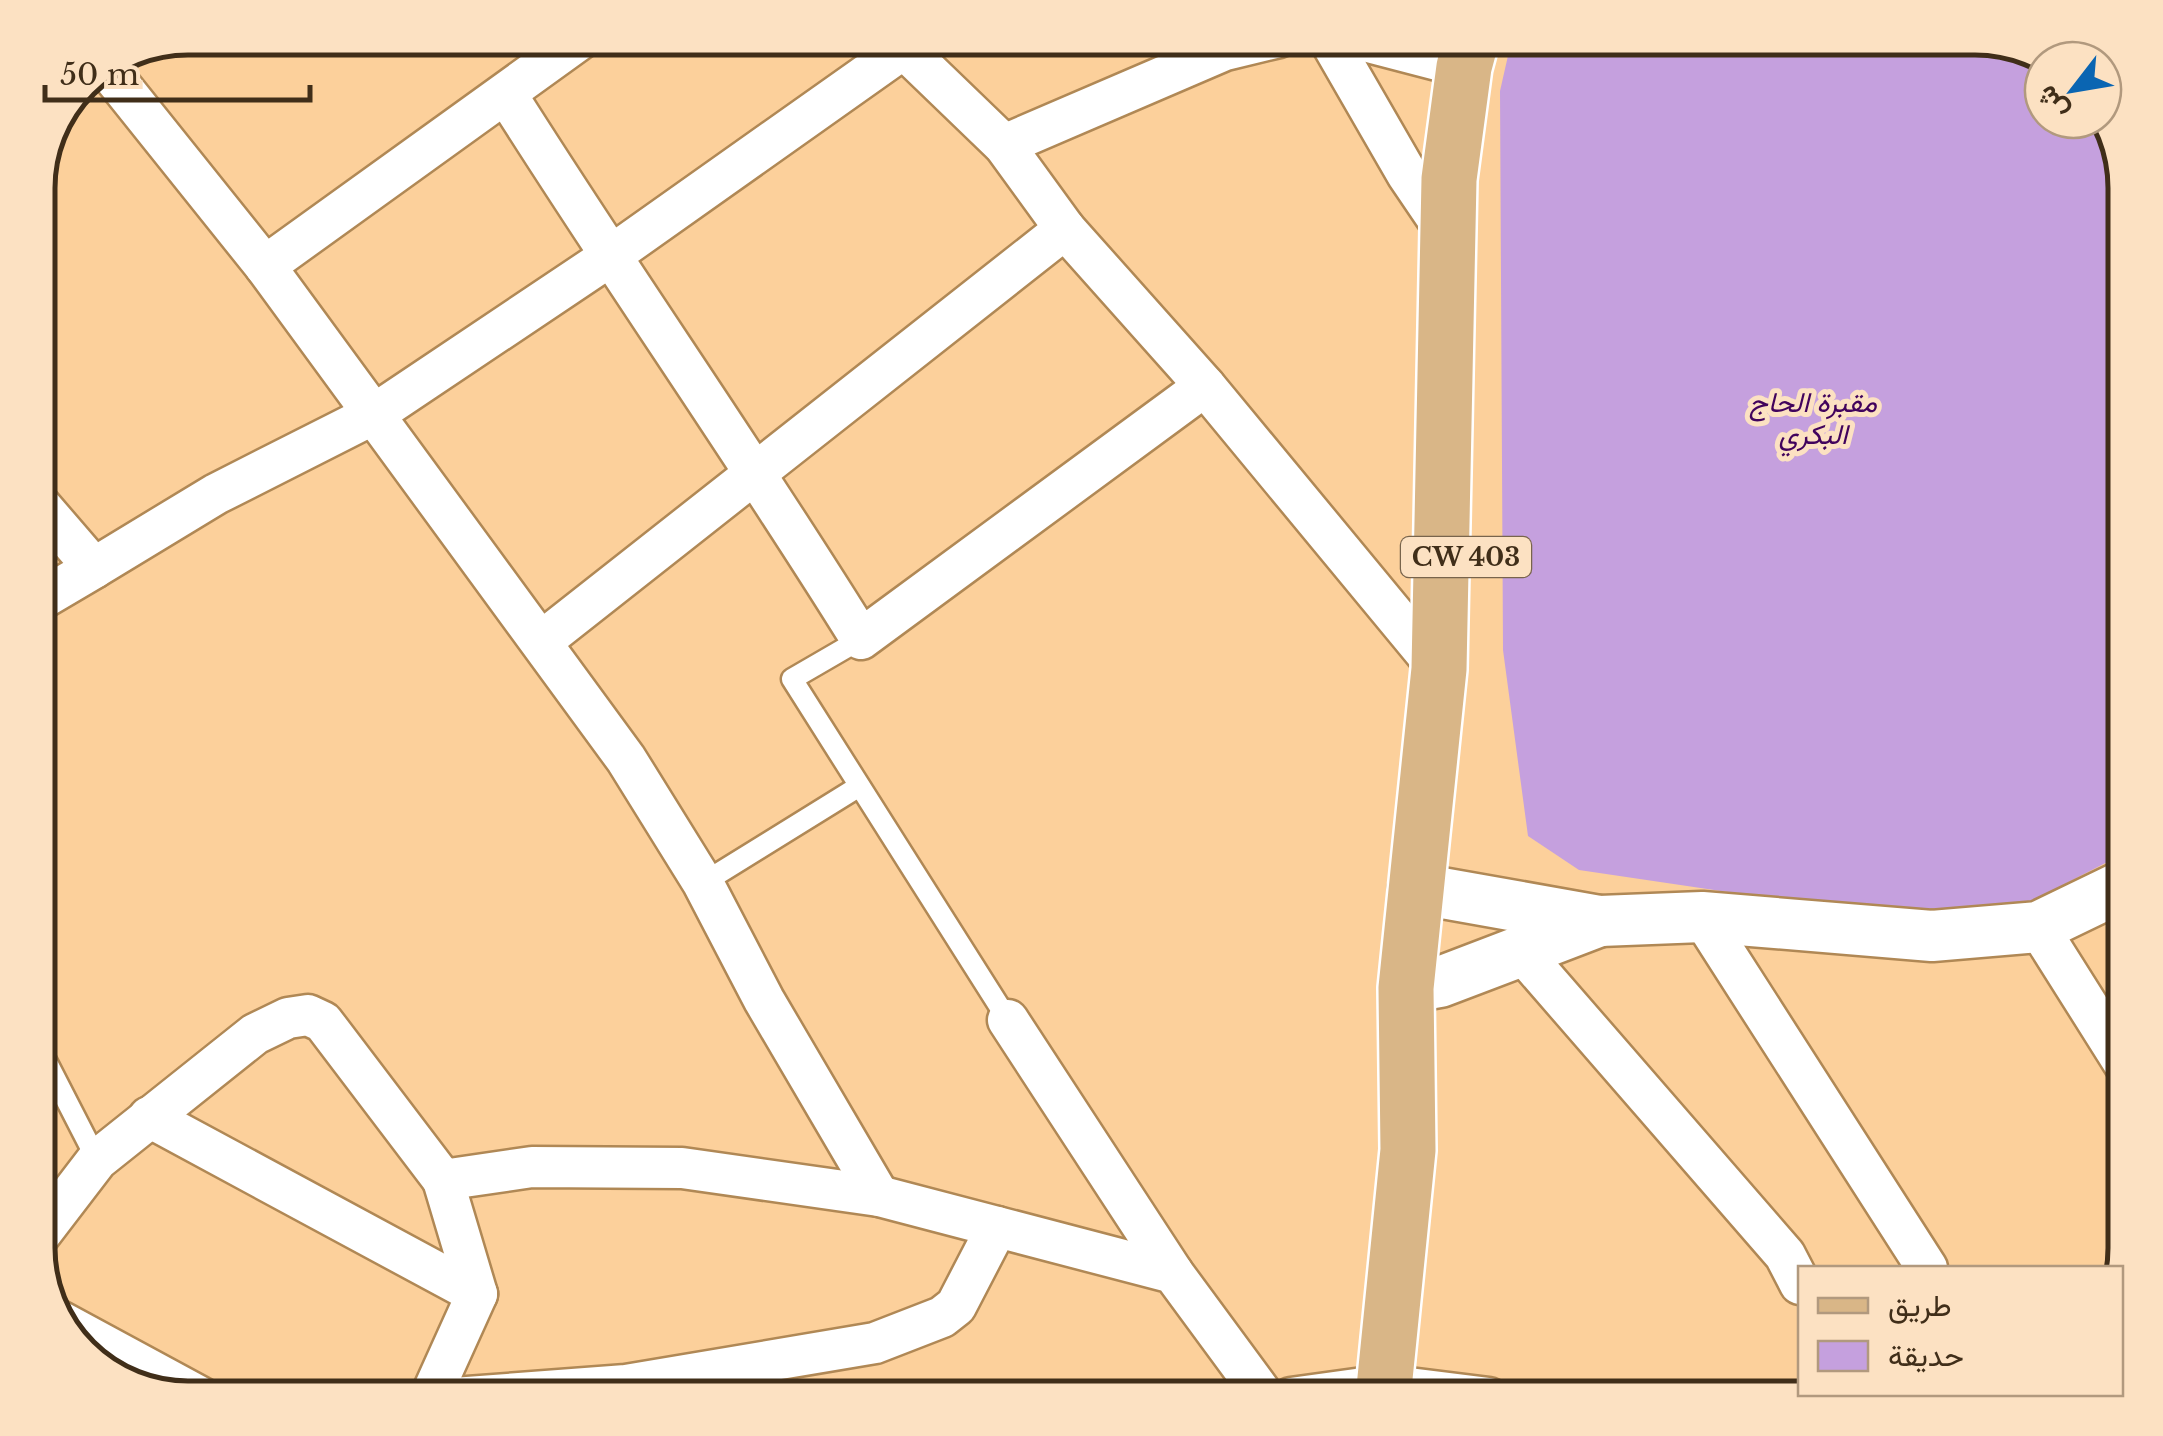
<svg xmlns="http://www.w3.org/2000/svg" width="2163" height="1436" font-family="'Libre Baskerville',Vazirmatn,serif">
<style>
.green{fill:#c5a0de}
.lines{fill:none;stroke-linecap:round;stroke-linejoin:round}
.service-casing{stroke:#b08855;stroke-width:25}
.minor-casing{stroke:#b08855;stroke-width:45}
.tertiary-casing{stroke:#b08855;stroke-width:55}
.primary-casing{stroke:#fff;stroke-width:60}
.service{stroke:#fff;stroke-width:20}
.minor{stroke:#fff;stroke-width:40}
.tertiary{stroke:#fff;stroke-width:50}
.primary{stroke:#d9b687;stroke-width:55}
.labels{text-anchor:middle;dominant-baseline:central;stroke-width:10;stroke-linejoin:round;paint-order:stroke}
.shield{fill:#fce1c2;stroke:#78644c;stroke-width:2.5}
.shield-label{font-size:25px;font-weight:bold;fill:#402e19}
.park-label{font-size:28px;font-style:italic;fill:#41035c;stroke:#fce1c2}
.rim{fill:none;stroke:#402e19;stroke-width:5}
</style>
<rect width="100%" height="100%" fill="#fcd09b"/>
<!-- green -->
<path class="green" d="M 1975,37 L 2049,60 L 2043,60 L 2043,120 L 2103,120 L 2103,113 L 2110,121 L 2125,187 L 2125,853 L 2016,909 L 1944,924 L 1579,870 L 1528,836 L 1503,650 L 1500,91 L 1512,38 Z"/>
<g class="lines">
<!-- service casing -->
<g class="service-casing">
<g id="service">
<path d="M 861,639 L 792,679 L 1008,1020"/>
<path d="M 703,883 L 858,787"/>
<path d="M 38,1045 L 97,1160"/>
</g>
</g>
<!-- minor casing -->
<g class="minor-casing">
<g id="minor">
<path d="M 892,37 L 1004,145 L 1065,229 L 1205,386 L 1439,669"/>
<path d="M 1328,37 L 1407,174 L 1447,233"/>
<path d="M 1349,37 L 1464,67"/>
<path d="M 108,70 L 265,266 L 626,759 L 703,883 L 764,1000 L 879,1196"/>
<path d="M 506,94 C 622,278 747,455 861,639 L 1205,386"/>
<path d="M 1004,145 L 1225,50 L 1279,37"/>
<path d="M 265,266 L 583,37"/>
<path d="M 38,503 L 94,568 L 216,494 L 376,413 L 609,257 L 903,49"/>
<path d="M 38,601 L 94,568"/>
<path d="M 542,641 L 1065,229"/>
<path d="M 1702,917 L 1927,1268"/>
<path d="M 2038,927 L 2125,1065"/>
<path d="M 1520,950 L 1785,1255 L 1800,1284"/>
<path d="M 1008,1020 L 1173,1273"/>
<path d="M 149,1117 L 477,1294"/>
<path d="M 38,1237 L 97,1160 L 255,1034 L 288,1018 L 308,1015 L 323,1022 L 443,1180 L 532,1167 L 682,1168 L 879,1196 L 1173,1273 L 1265,1398"/>
<path d="M 56,1319 L 202,1398"/>
<path d="M 1860,1394 L 1862,1398"/>
<path d="M 430,1398 L 477,1294 L 443,1180"/>
<path d="M 454,1398 L 626,1385 L 875,1343 L 942,1317 L 956,1306 L 997,1227"/>
<path d="M 1291,1398 L 1385,1385 L 1489,1398"/>
</g>
</g>
<!-- tertiary casing -->
<g class="tertiary-casing">
<g id="tertiary">
<path d="M 1414,888 L 1600,921 L 1702,917 L 1932,936 L 2038,927 L 2125,885"/>
<path d="M 1406,988 L 1440,982 L 1600,921"/>
</g>
</g>
<!-- primary casing -->
<g class="primary-casing">
<path id="primary" d="M 1383,1398 L 1408,1150 L 1406,988 L 1439,669 L 1449,179 L 1464,67 L 1472,37"/>
</g>
<!-- service -->
<use href="#service" class="service"/>
<!-- minor -->
<use href="#minor" class="minor"/>
<!-- tertiary -->
<use href="#tertiary" class="tertiary"/>
<!-- primary -->
<use href="#primary" class="primary"/>
</g>
<g class="labels">
<!-- shield labels -->
<rect class="shield" x="1401" y="537" width="130" height="40" rx="8"/>
<g class="shield-label">
<text x="1466" y="557">CW 403</text>
</g>
<!-- park labels -->
<g class="park-label">
<text x="1813" y="402">مقبرة الحاج<tspan x="1813" dy="32">البكري</tspan></text>
</g>
</g>
<!-- crop -->
<path d="M0 0H2163V1436H0ZM188 55H1975A133 133 0 0 1 2108 188V1248A133 133 0 0 1 1975 1381H188A133 133 0 0 1 55 1248V188A133 133 0 0 1 188 55Z" fill="#fce1c2" fill-rule="evenodd"/>
<path class="rim" d="M188 55H1975A133 133 0 0 1 2108 188V1248A133 133 0 0 1 1975 1381H188A133 133 0 0 1 55 1248V188A133 133 0 0 1 188 55Z"/>
<!-- legend -->
<rect x="1798" y="1266" width="325" height="130" fill="#fce1c2" stroke="#b1997e" stroke-width="2.5"/>
<rect x="1818" y="1298" width="50" height="15" fill="#d9b687" stroke="#b1997e" stroke-width="2.5"/>
<text x="1888" y="1316" font-size="30" fill="#402e19">طريق</text>
<rect x="1818" y="1341" width="50" height="30" fill="#c5a0de" stroke="#b1997e" stroke-width="2.5"/>
<text x="1888" y="1366" font-size="30" fill="#402e19">حديقة</text>
<!-- north arrow -->
<g transform="translate(2073 90) rotate(239)"><circle r="48" fill="#fce1c2" stroke="#b1997e" stroke-width="2.5"/>
<path d="M0-8L18 38L0 25L-18 38Z" fill="#0a65b2"/>
<text y="-15" font-size="28" font-weight="bold" text-anchor="middle" fill="#402e19">ش</text>
</g>
<!-- scale -->
<path d="M45 85v15h265v-15" fill="none" stroke="#402e19" stroke-width="5"/>
<text x="60" y="85" font-size="30" fill="#402e19" stroke="#fce1c2" stroke-width="8" paint-order="stroke">50 m</text>
</svg>
